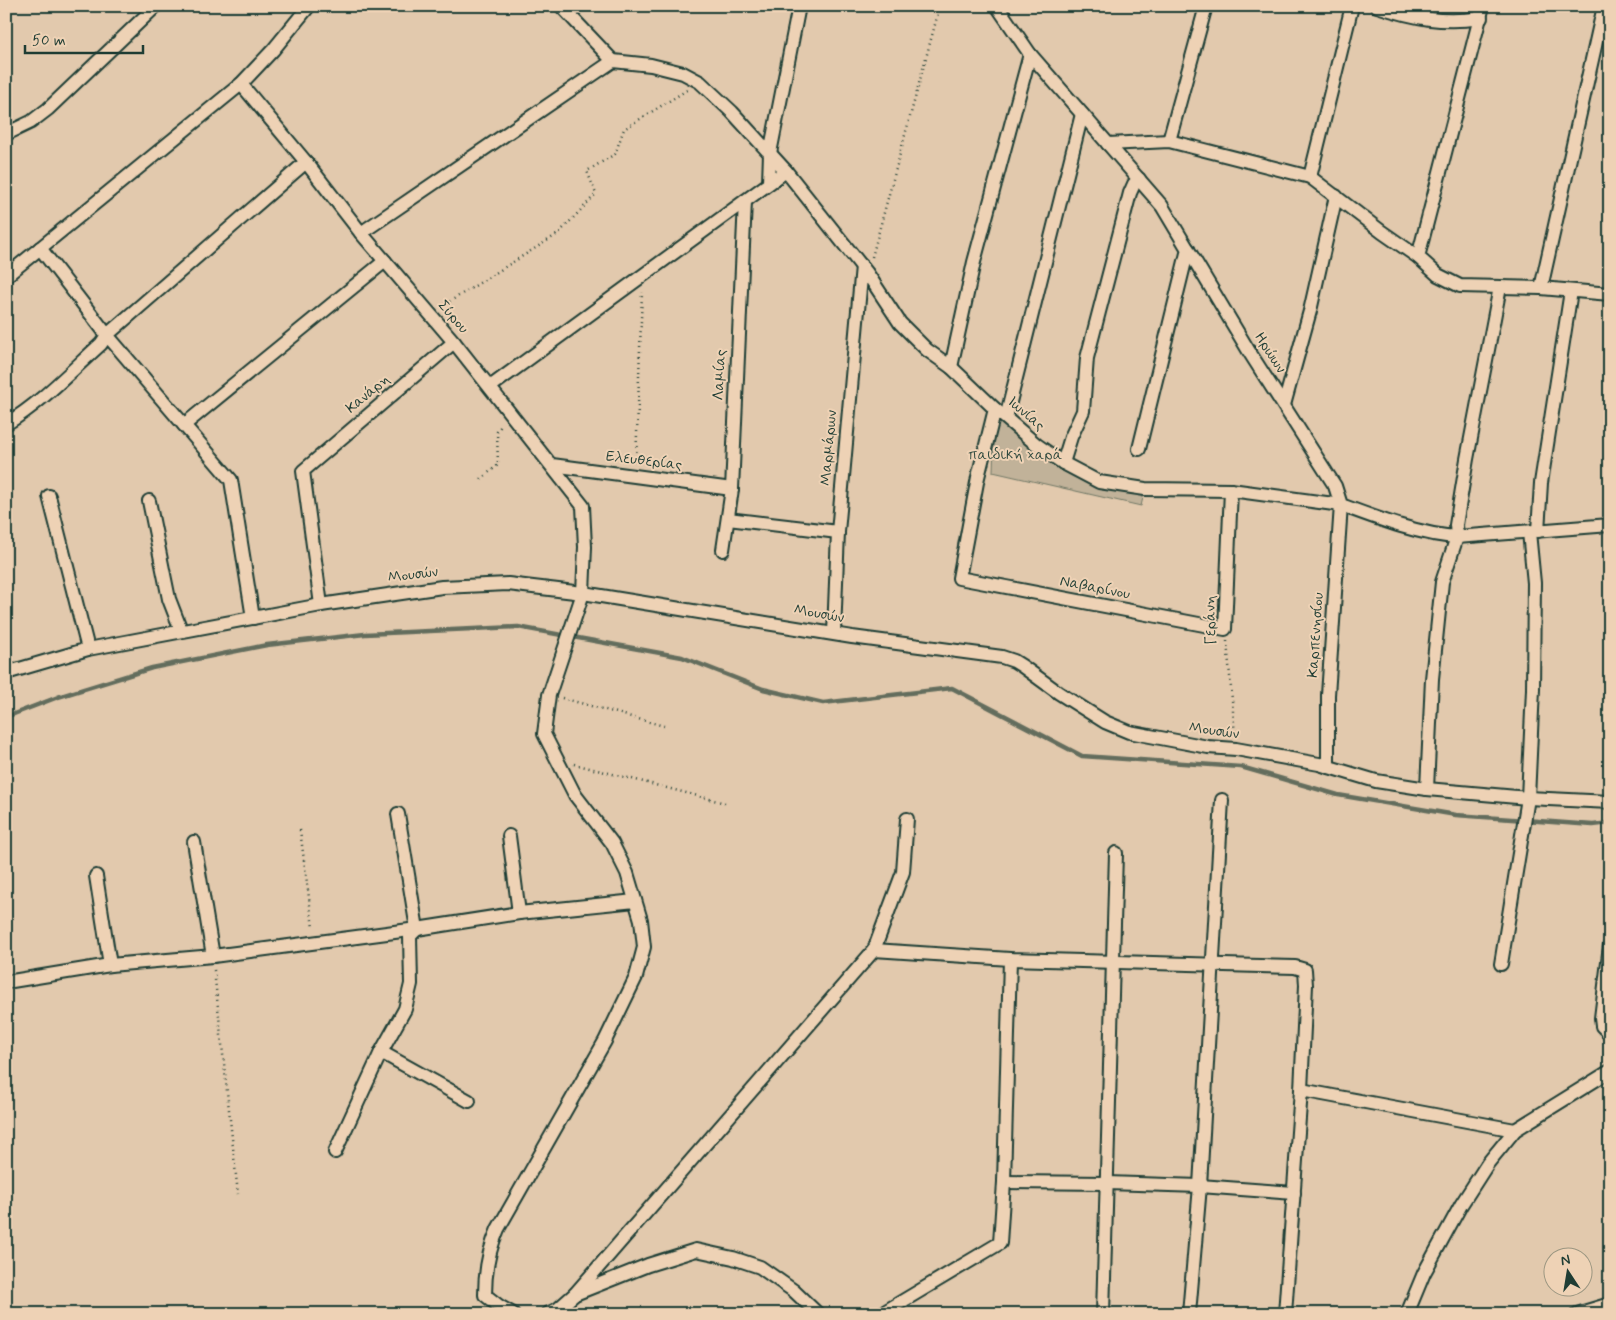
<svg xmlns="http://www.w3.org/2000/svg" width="1616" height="1320" font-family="Mynerve,sans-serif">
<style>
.green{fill:#c1b299;stroke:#707866}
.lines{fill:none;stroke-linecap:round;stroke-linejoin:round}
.stream{stroke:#636d5d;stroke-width:4.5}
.street-casing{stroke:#1f3d34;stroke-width:16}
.path{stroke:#1f3d34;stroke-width:2.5;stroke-dasharray:1 4;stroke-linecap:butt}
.street{stroke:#eed2b5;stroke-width:12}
.labels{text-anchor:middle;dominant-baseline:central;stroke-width:4;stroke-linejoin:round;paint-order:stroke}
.street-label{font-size:15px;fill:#1f3d34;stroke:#eed2b5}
.park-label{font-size:15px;fill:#2f493e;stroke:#eed2b5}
</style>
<rect width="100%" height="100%" fill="#e2c9ad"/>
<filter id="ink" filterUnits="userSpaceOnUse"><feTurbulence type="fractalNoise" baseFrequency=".02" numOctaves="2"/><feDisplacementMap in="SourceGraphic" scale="10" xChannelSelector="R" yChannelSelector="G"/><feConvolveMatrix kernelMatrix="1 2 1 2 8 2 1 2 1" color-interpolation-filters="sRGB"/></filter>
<g filter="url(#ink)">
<!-- green -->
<path class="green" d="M 995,409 L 1099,482 L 1145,489 L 1141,506 L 993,472 Z"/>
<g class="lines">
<!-- stream -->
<path class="stream" d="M 6,717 L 58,697 L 152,668 L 267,645 L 365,634 L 518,627 L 682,657 L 763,689 L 823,703 L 952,688 L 1082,756 L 1241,767 L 1338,795 L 1456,815 L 1593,825 L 1610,823"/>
<!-- street casing -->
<g class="street-casing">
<g id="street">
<path d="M 561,6 L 613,61"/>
<path d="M 997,6 L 1030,54 L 1162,206 L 1250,353 L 1335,486 L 1341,505 C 1376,518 1420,535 1457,537 L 1610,525"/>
<path d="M 1377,6 C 1414,18 1442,24 1481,18"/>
<path d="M 241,84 L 306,162 L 361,233 L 454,342 L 583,506 L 585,547 L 583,593 L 549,695 L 544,734 L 575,795 L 612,843 L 627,873 L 641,920 L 644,947 L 636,977 L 605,1041 L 498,1229 C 489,1249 485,1273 485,1295 L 499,1306 L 513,1314"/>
<path d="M 6,134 L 31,122 L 48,109 L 156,6"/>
<path d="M 1169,141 L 1206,6"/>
<path d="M 1108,144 L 1169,141 L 1310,177 L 1382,232 L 1418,257 L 1438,275 L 1460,286 L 1541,288 L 1610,294"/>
<path d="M 1310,177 L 1352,6"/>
<path d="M 769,183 L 770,153 L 799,6"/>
<path d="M 361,233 L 613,61 L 651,65 L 683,73 L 700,82 L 732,112 L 786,171 L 867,273 L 900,323 L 927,350 L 951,367 L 995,409 L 1037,445 L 1063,463 L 1099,482 L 1145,489 L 1231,490 L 1341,505 L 1328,695 L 1328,767"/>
<path d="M 40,248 L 107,335 L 306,162"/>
<path d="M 1418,257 L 1483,6"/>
<path d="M 6,276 L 241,84 L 273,50 L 309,6"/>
<path d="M 1541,288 L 1604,6"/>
<path d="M 951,367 L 974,262 L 1030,54"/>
<path d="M 490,387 L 786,171"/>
<path d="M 1284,405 L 1310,311 L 1336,196"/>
<path d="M 995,409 L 978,477 L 959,578 L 1225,629 L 1231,490"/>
<path d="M 1006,418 L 1082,114"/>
<path d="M 6,424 C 41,403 71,371 101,344 L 107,335 L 184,425 L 385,261"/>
<path d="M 184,425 L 231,480 L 253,618"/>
<path d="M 1139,449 L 1188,249"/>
<path d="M 1063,463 L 1071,437 L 1083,411 L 1087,358 L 1130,193 L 1134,184 L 1139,179"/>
<path d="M 552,465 L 732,489"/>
<path d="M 49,496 L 88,649"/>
<path d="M 149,501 L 169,599 L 181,630"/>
<path d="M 728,519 L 838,532"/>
<path d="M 1538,531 L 1541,483 L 1571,291"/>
<path d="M 723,550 L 732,489 L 745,201"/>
<path d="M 321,605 L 303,471 L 454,342"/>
<path d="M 834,633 L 838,532 L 862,266"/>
<path d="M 6,673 L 88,649 L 321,605 L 442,587 L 508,584 L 583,593 L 852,637 L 1002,657 L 1014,661 L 1022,666 L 1059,693 L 1105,722 L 1129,732 L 1208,747 L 1236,749 L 1319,764 L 1376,781 L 1427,789 L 1528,798 L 1610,802"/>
<path d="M 1427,789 L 1432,679 L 1442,582 L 1457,537 L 1456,525 L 1467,459 L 1500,287"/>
<path d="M 509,836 L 519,913"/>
<path d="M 194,842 L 213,956"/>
<path d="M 96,876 L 110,965"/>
<path d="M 1610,945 L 1601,1018 L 1602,1026 L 1610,1034"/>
<path d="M 874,950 L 1010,959 L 1295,967 L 1305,970 L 1306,985 L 1301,1090 L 1285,1314"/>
<path d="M 1501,964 L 1528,798 L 1533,689 L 1534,583 L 1529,532"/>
<path d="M 6,982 L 110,965 L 213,956 L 417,929 L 519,913 L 635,901"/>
<path d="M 381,1052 L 469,1101"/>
<path d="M 1301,1090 L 1515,1130"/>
<path d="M 335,1152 L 381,1052 L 405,1009 L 411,984 L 410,936 L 417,929 L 398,814"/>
<path d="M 1004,1182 L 1107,1183 L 1200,1186 L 1294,1193"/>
<path d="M 575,1294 L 874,950 L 903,872 L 907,819"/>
<path d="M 547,1314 L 558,1309 L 575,1294 L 648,1265 L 696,1250 L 733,1258 L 760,1267 L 794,1291 L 818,1314"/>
<path d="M 881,1314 L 1000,1243 L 1004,1182 L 1010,959"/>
<path d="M 1103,1314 L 1116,853"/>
<path d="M 1189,1314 L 1200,1186 L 1222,800"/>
<path d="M 1407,1314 L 1424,1273 L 1461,1205 L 1488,1163 L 1515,1130 L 1610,1071"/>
<path d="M 1577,1314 L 1610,1304"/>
</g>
</g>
<!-- path -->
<g class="path">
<path d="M 872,257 L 940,6"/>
<path d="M 441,307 L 558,234 L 596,194 L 587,171 L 615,154 L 624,129 L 687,90"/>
<path d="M 636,462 L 642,292"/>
<path d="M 481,479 L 498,465 L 497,432 L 502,424"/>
<path d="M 1227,641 L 1235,735"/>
<path d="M 562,698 L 664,726"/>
<path d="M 574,764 L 725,803"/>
<path d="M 300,830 L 313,928"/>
<path d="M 214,970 L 238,1194"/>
<path d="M 475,1314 L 478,1307"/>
</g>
<!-- street -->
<use href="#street" class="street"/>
</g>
</g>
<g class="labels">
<!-- street labels -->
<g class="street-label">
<text transform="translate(453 317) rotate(49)">Σύρου</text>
<text transform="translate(1270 353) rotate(57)">Ηρώων</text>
<text transform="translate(720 375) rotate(-87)">Λαμίας</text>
<text transform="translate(368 394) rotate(-40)">Κανάρη</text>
<text transform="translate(1026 414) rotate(41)">Ιωνίας</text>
<text transform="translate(829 448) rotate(-85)">Μαρμάρων</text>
<text transform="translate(644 461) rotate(7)">Ελευθερίας</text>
<text transform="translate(413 575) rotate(-7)">Μουσών</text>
<text transform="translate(1095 588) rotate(11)">Ναβαρίνου</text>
<text transform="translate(819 614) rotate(10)">Μουσών</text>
<text transform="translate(1211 620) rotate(-91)">Γεράνη</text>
<text transform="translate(1316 635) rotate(-86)">Καρπενησίου</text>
<text transform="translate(1214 731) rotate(8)">Μουσών</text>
</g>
<!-- park labels -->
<g class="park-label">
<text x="1015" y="455">παιδική χαρά</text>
</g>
</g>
<!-- margin -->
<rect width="1616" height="1320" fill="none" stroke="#eed2b5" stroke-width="25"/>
<rect x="12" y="12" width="1591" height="1295" fill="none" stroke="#1f3d34" stroke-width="2" filter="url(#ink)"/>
<!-- north arrow -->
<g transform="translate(1568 1272) rotate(348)"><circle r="24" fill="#eed2b5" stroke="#9b9681"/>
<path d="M0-4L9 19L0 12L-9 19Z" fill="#1f3d34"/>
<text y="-8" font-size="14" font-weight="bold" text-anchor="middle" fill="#1f3d34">N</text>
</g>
<!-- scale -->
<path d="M25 45v8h118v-8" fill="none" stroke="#1f3d34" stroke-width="2.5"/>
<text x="32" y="45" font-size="15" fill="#1f3d34" stroke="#eed2b5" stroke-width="4" paint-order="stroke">50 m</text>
</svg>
